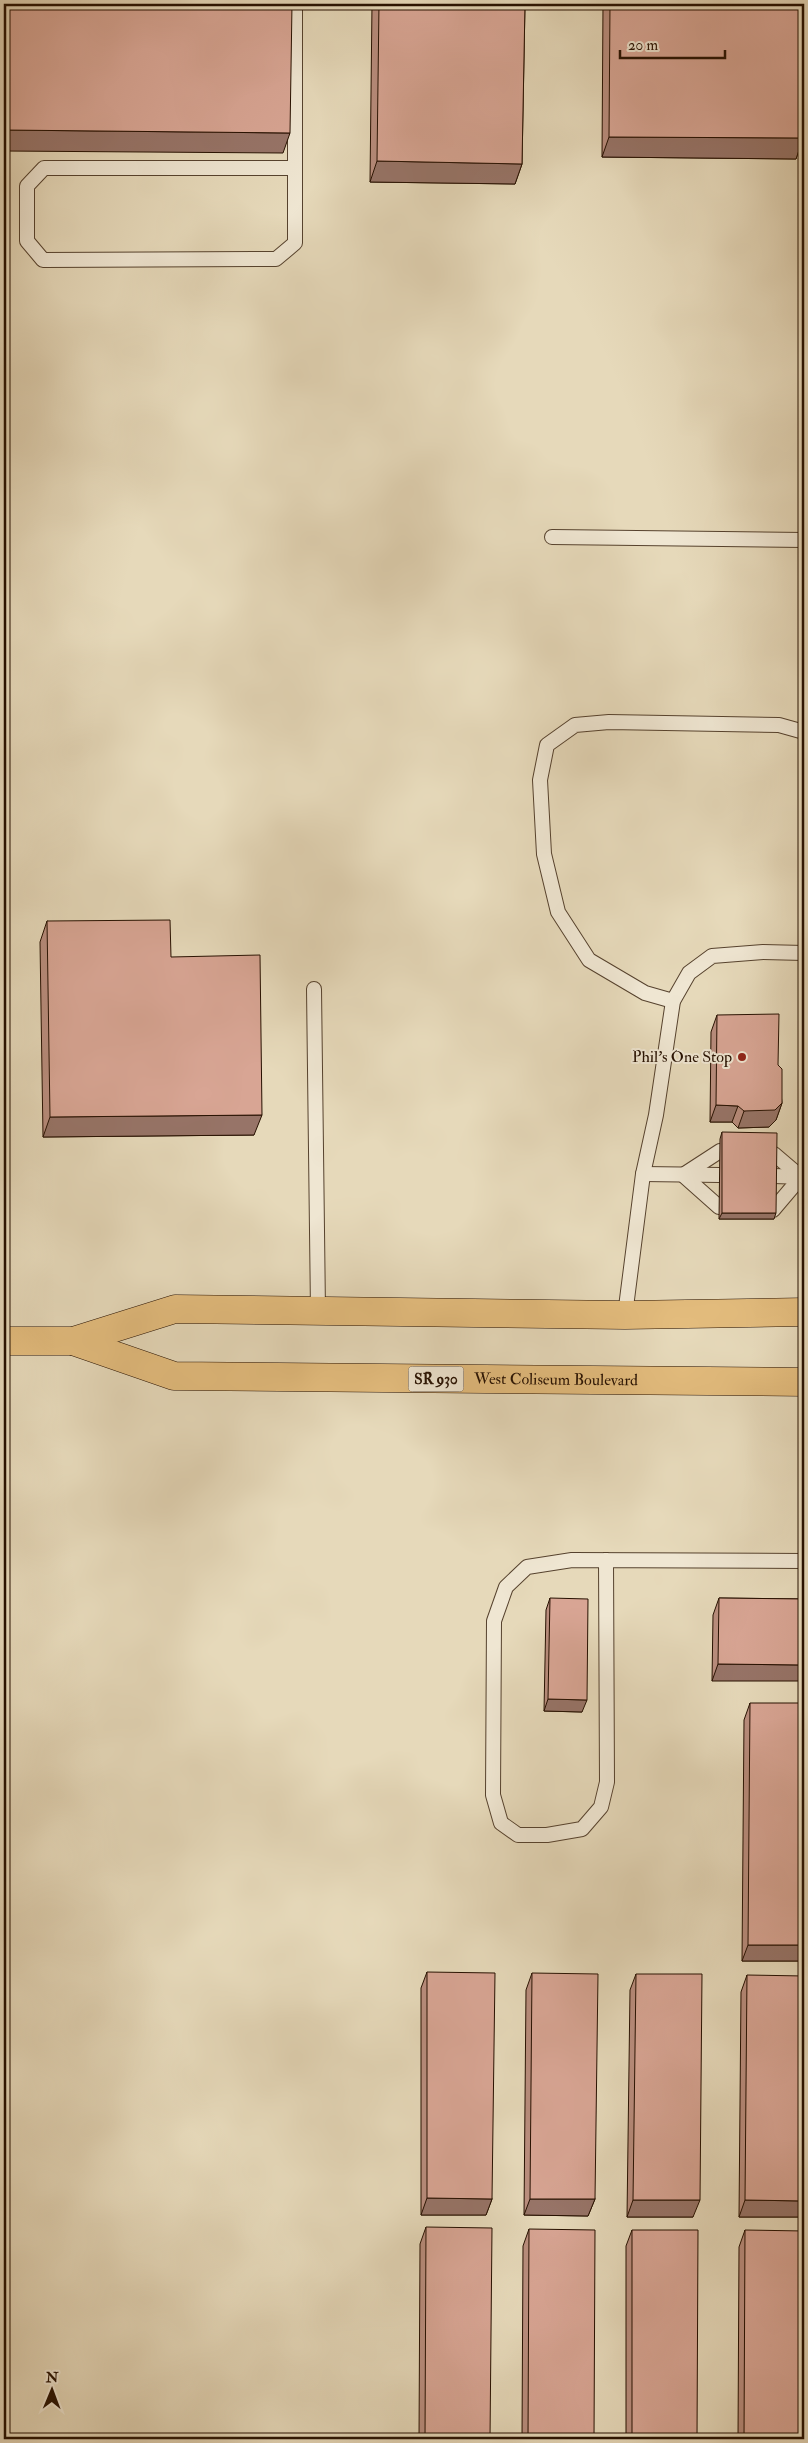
<svg xmlns="http://www.w3.org/2000/svg" width="808" height="2443" font-family="'IM FELL Double Pica',serif">
<style>
.lines{fill:none;stroke-linecap:round;stroke-linejoin:round}
.service-casing{stroke:#56422e;stroke-width:16}
.trunk-casing{stroke:#261000;stroke-width:29}
.service{stroke:#efe6d2;stroke-width:14}
.trunk{stroke:#e3bc7d;stroke-width:28}
.wall{fill:#ba8e7f;stroke:#261000}
.shaded-wall{fill:#977468;stroke:#261000}
.building{fill:#d8a594;stroke:#261000}
.poi-dot{fill:#8f2418;stroke:#efe6d2;stroke-width:2}
.labels{text-anchor:middle;dominant-baseline:central;stroke-width:4;stroke-linejoin:round;paint-order:stroke}
.shield{fill:#efe6d2;stroke:#62503f;stroke-width:1}
.shield-label{font-size:15px;font-weight:bold;fill:#261000}
.poi-label{font-size:16px;fill:#261000;stroke:#efe6d2;text-anchor:end}
.street-label{font-size:16px;fill:#261000;stroke:#efe6d2}
</style>
<rect width="100%" height="100%" fill="#e6d9ba"/>
<filter id="stains"><feTurbulence type="fractalNoise" baseFrequency=".004" numOctaves="4"/><feColorMatrix values="0 0 0 0 .2 0 0 0 0 .09 0 0 0 0 .02 0 0 0 .5 -.17"/></filter>
<radialGradient id="worn" r=".72"><stop offset=".6" stop-color="#630" stop-opacity="0"/><stop offset="1" stop-color="#630" stop-opacity=".3"/></radialGradient>
<g class="lines">
<!-- service casing -->
<g class="service-casing">
<g id="service">
<path d="M 295,168 L 44,168 L 27,186 L 27,241 L 43,260 L 276,259 L 295,243 L 295,4"/>
<path d="M 552,537 L 804,540"/>
<path d="M 314,989 L 318,1311"/>
<path d="M 673,1001 L 645,993 L 589,960 L 558,912 L 544,854 L 540,780 L 547,745 L 575,725 L 609,722 L 779,725 L 804,732"/>
<path d="M 643,1174 L 720,1175"/>
<path d="M 774,1176 L 804,1177"/>
<path d="M 719,1207 L 683,1175 L 720,1151"/>
<path d="M 773,1210 L 801,1177 L 774,1154"/>
<path d="M 625,1315 L 643,1174 L 656,1115 L 673,1001 L 689,973 L 712,956 L 763,952 L 804,953"/>
<path d="M 606,1560 L 607,1782 L 601,1807 L 582,1829 L 547,1835 L 518,1835 L 501,1823 L 493,1795 L 494,1621 L 506,1587 L 527,1567 L 572,1560 L 804,1561"/>
</g>
</g>
<!-- trunk casing -->
<g class="trunk-casing">
<g id="trunk">
<path d="M 4,1341 L 73,1341 L 175,1309 L 625,1315 L 804,1312"/>
<path id="s1" d="M 73,1341 L 174,1376 L 804,1382"/>
</g>
</g>
<!-- service -->
<use href="#service" class="service"/>
<!-- trunk -->
<use href="#trunk" class="trunk"/>
</g>
<!-- wall -->
<g class="wall">
<path d="M 372,4 L 525,4 L 522,164 L 515,184 L 370,182 Z"/>
<path d="M 603,4 L 804,4 L 803,138 L 796,159 L 602,157 Z"/>
<path d="M 47,921 L 171,957 L 254,1135 L 43,1137 L 40,942 Z"/>
<path d="M 717,1015 L 778,1065 L 782,1103 L 776,1120 L 769,1127 L 738,1128 L 732,1122 L 710,1122 L 711,1032 Z"/>
<path d="M 804,1073 L 804,1111 L 801,1111 L 802,1079 Z"/>
<path d="M 722,1132 L 774,1219 L 719,1219 L 720,1139 Z"/>
<path d="M 550,1598 L 582,1712 L 544,1711 L 546,1610 Z"/>
<path d="M 719,1598 L 804,1599 L 712,1681 L 713,1615 Z"/>
<path d="M 750,1703 L 804,1961 L 742,1961 L 744,1720 Z"/>
<path d="M 427,1972 L 492,2199 L 486,2215 L 421,2215 L 421,1988 Z"/>
<path d="M 532,1973 L 595,2199 L 588,2216 L 524,2215 L 526,1990 Z"/>
<path d="M 636,1974 L 693,2217 L 627,2217 L 630,1990 Z"/>
<path d="M 747,1975 L 804,2217 L 739,2217 L 741,1992 Z"/>
<path d="M 426,2227 L 490,2439 L 419,2439 L 420,2244 Z"/>
<path d="M 529,2229 L 594,2439 L 522,2439 L 523,2246 Z"/>
<path d="M 632,2230 L 697,2439 L 626,2439 L 626,2246 Z"/>
<path d="M 745,2230 L 804,2439 L 738,2439 L 739,2247 Z"/>
</g>
<!-- shaded-wall -->
<g class="shaded-wall">
<path d="M 4,130 L 290,133 L 283,153 L 4,151 Z"/>
<path d="M 609,137 L 803,138 L 796,159 L 602,157 Z"/>
<path d="M 377,161 L 522,164 L 515,184 L 370,182 Z"/>
<path d="M 782,1103 L 776,1120 L 769,1127 L 738,1128 L 744,1111 Z"/>
<path d="M 716,1105 L 738,1106 L 732,1122 L 710,1122 Z"/>
<path d="M 803,1105 L 804,1105 L 804,1111 L 801,1111 Z"/>
<path d="M 262,1115 L 254,1135 L 43,1137 L 50,1117 Z"/>
<path d="M 722,1213 L 776,1213 L 774,1219 L 719,1219 Z"/>
<path d="M 718,1664 L 804,1665 L 804,1681 L 712,1681 Z"/>
<path d="M 548,1699 L 587,1700 L 582,1712 L 544,1711 Z"/>
<path d="M 748,1945 L 804,1945 L 804,1961 L 742,1961 Z"/>
<path d="M 427,2198 L 492,2199 L 486,2215 L 421,2215 Z"/>
<path d="M 530,2199 L 595,2199 L 588,2216 L 524,2215 Z"/>
<path d="M 633,2200 L 700,2200 L 693,2217 L 627,2217 Z"/>
<path d="M 745,2200 L 804,2201 L 804,2217 L 739,2217 Z"/>
</g>
<!-- building -->
<g class="building">
<path d="M 4,4 L 292,4 L 290,133 L 4,130 Z"/>
<path d="M 379,4 L 525,4 L 522,164 L 377,161 Z"/>
<path d="M 610,4 L 804,4 L 803,138 L 609,137 Z"/>
<path d="M 170,920 L 171,957 L 260,955 L 262,1115 L 50,1117 L 47,921 Z"/>
<path d="M 779,1014 L 778,1065 L 782,1069 L 782,1103 L 775,1110 L 744,1111 L 738,1106 L 716,1105 L 717,1015 Z"/>
<path d="M 804,1073 L 804,1105 L 803,1105 Z"/>
<path d="M 722,1132 L 777,1133 L 776,1213 L 722,1213 Z"/>
<path d="M 550,1598 L 588,1599 L 587,1700 L 548,1699 Z"/>
<path d="M 719,1598 L 804,1599 L 804,1665 L 718,1664 Z"/>
<path d="M 750,1703 L 804,1703 L 804,1945 L 748,1945 Z"/>
<path d="M 427,1972 L 495,1973 L 492,2199 L 427,2198 Z"/>
<path d="M 532,1973 L 598,1974 L 595,2199 L 530,2199 Z"/>
<path d="M 636,1974 L 702,1974 L 700,2200 L 633,2200 Z"/>
<path d="M 747,1975 L 804,1976 L 804,2201 L 745,2200 Z"/>
<path d="M 426,2227 L 492,2228 L 490,2439 L 425,2439 Z"/>
<path d="M 529,2229 L 595,2230 L 594,2439 L 528,2439 Z"/>
<path d="M 632,2230 L 698,2230 L 697,2439 L 632,2439 Z"/>
<path d="M 745,2230 L 804,2231 L 804,2439 L 744,2439 Z"/>
</g>
<!-- markers -->
<circle class="poi-dot" cx="742" cy="1057" r="5"/>
<g class="labels">
<!-- shield labels -->
<rect class="shield" x="408.5" y="1366.5" width="55" height="25" rx="4"/>
<g class="shield-label">
<text x="436" y="1379">SR 930</text>
</g>
<!-- poi labels -->
<g class="poi-label">
<text x="732" y="1057">Phil's One Stop</text>
</g>
<!-- street labels -->
<g class="street-label">
<text stroke="none"><textPath href="#s1" startOffset="489">West Coliseum Boulevard</textPath></text>
</g>
</g>
<!-- margin -->
<rect width="808" height="2443" fill="none" stroke="#e6d9ba" stroke-width="20"/>
<rect x="5" y="5" width="798" height="2433" fill="none" stroke="#261000" stroke-width="2.5"/>
<rect x="10" y="10" width="788" height="2423" fill="none" stroke="#261000"/>
<!-- north arrow -->
<g transform="translate(52 2390) rotate(1)" stroke="#efe6d2" stroke-width="4" paint-order="stroke">
<path d="M0-4L9 19L0 12L-9 19Z" fill="#261000"/>
<text y="-8" font-size="14" font-weight="bold" text-anchor="middle" fill="#261000">N</text>
</g>
<!-- scale -->
<path d="M620 50v8h105v-8" fill="none" stroke="#261000" stroke-width="2.5"/>
<text x="628" y="50" font-size="15" fill="#261000" stroke="#efe6d2" stroke-width="4" paint-order="stroke">20 m</text>
<rect width="100%" height="100%" filter="url(#stains)"/>
<rect width="100%" height="100%" fill="url(#worn)"/>
</svg>
